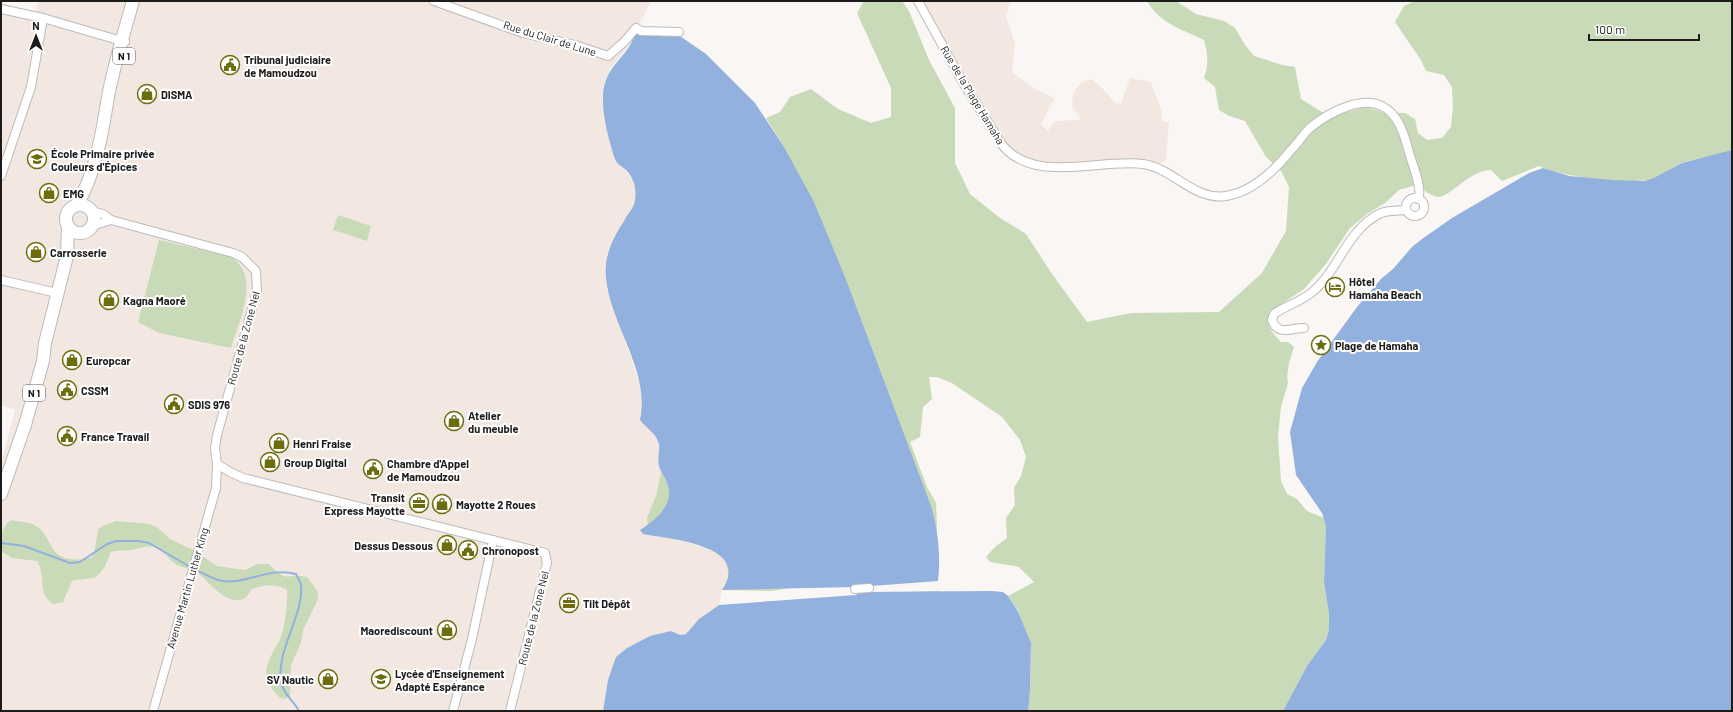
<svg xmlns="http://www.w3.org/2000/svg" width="1733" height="712" font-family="Barlow,sans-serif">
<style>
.built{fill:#f2e8e1}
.green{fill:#c8dab7}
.water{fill:#92b1de}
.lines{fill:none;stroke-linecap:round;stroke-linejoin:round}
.stream{stroke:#92b1de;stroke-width:2}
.minor-casing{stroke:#bdbab8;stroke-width:10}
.primary-casing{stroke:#bdbab8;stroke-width:14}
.minor{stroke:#fff;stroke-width:8}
.primary{stroke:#fff;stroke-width:12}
.labels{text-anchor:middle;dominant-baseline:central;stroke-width:4;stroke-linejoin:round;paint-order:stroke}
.shield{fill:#fff;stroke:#61605f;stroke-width:1}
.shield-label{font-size:10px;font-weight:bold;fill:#1d1c1b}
.street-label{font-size:11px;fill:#1d1c1b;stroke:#fff}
.poi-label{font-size:11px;font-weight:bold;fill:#1d1c1b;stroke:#fff;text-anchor:start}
</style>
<rect width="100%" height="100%" fill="#f9f6f4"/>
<!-- built -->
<g class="built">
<path d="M 38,1 L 651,1 L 635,33 L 633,41 L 610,69 L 603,100 L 604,114 L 615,160 L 632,178 L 636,193 L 635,202 L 632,211 L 624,220 L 608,251 L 606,277 L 607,289 L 639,381 L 642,401 L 640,420 L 655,436 L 659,444 L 659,466 L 662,474 L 658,518 L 640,530 L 703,547 L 719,554 L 727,565 L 729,573 L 729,579 L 722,590 L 719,605 L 699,619 L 686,634 L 680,635 L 670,631 L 650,636 L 627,648 L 616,657 L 606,691 L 603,711 L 1,711 L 1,464 L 15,410 L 1,405 L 1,8 L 17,8 L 35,11 Z"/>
<path d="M 918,1 L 1011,1 L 1006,16 L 1015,44 L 1012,73 L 1037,90 L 1055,98 L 1041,124 L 1048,131 L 1054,121 L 1081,120 L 1072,106 L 1073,93 L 1082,82 L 1092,79 L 1107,93 L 1115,103 L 1121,104 L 1130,78 L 1151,82 L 1162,112 L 1162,121 L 1169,122 L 1166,160 L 1157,167 L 1044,166 L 1006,150 Z"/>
</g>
<!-- green -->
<g class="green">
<path d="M 864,1 L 902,1 L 909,11 L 929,60 L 955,108 L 955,163 L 970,194 L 1000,218 L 1026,234 L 1052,274 L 1087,322 L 1131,313 L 1219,312 L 1262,273 L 1286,231 L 1289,187 L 1281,171 L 1266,157 L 1245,121 L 1229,116 L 1219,110 L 1215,87 L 1204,78 C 1209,64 1208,54 1204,40 C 1182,29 1160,24 1147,1 L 1176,1 L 1196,14 L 1224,21 L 1235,28 L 1245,45 L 1254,56 L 1282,65 L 1295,67 L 1301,99 L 1330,117 L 1365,107 L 1377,110 L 1383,113 L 1405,113 L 1415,119 L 1418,133 L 1427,140 L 1442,138 L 1451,127 L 1453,107 L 1452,87 L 1444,75 L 1426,71 L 1421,60 L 1395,22 L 1404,6 L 1415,1 L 1732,1 L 1732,150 C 1717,158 1698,157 1682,163 C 1672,167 1663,176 1652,179 C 1628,185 1561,177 1539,166 L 1502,181 L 1491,170 C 1469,170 1451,197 1438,197 C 1430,196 1423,189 1416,185 L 1399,190 L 1385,203 L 1367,214 L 1350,228 L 1326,264 L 1303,290 L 1270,311 L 1267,320 L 1272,332 L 1281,342 L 1288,342 L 1294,347 L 1289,363 L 1287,377 L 1288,383 L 1281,407 L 1279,426 L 1278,437 L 1281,481 L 1287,494 L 1297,499 L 1307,511 L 1324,518 L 1326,526 L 1324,582 L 1329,614 L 1329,629 L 1326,640 L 1307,666 L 1283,711 L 832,711 L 871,593 L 938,591 L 969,603 L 1030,689 L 1031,652 L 1018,612 L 1008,596 L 1034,582 L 1019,567 L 990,562 L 986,557 L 995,547 L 1007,538 L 1006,518 L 1015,505 L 1014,488 L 1021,476 L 1026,457 L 1020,440 L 1002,417 L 952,383 L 937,377 L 929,377 L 932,399 L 923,407 L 920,437 L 910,442 L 927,487 L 936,503 L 937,527 L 935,577 L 800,586 L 772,591 L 722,590 C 730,579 730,570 723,558 L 727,554 L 648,528 L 647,518 L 656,496 L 667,445 L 649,417 L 640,420 C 651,371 610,325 606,277 C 604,256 613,238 624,221 C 628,213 634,209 635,200 C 637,190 634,179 628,172 C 624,167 617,165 615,159 C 609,141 603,118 603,99 C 603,64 629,59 635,33 L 784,147 L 766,118 L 780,112 L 790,97 L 811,89 L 838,109 L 871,123 L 891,117 L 891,88 L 857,13 Z"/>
<path d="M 338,215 L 371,226 L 367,241 L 333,230 Z"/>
<path d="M 159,240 L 232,257 C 261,279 239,320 231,348 L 159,333 L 138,322 Z"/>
<path d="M 11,520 C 21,522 31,521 40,529 C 45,533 47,538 50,544 C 58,561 74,561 90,558 L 94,554 L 98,530 L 102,526 L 116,521 L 150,524 L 158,528 L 170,539 L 193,550 L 217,566 L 245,570 L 257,564 L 269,564 C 288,584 284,573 307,577 L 317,590 L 318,599 L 303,630 L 301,643 L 291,665 L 290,696 L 285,699 L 280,698 C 275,692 266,683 266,674 C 266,661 275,650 280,639 C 285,628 288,602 287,590 C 275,583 265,585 252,589 C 250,591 248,596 245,598 C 228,608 208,581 197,572 C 191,568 183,568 177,565 C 168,560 163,548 153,547 C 144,545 137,550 129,550 C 122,551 118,550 111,552 C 107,561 104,572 95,577 C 91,579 79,579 72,581 L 63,602 L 53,604 C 36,593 47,576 37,561 L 12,558 L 1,551 C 1,539 0,528 11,520 Z"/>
</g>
<!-- water -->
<g class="water">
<path d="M 635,33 L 677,34 L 706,54 L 755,103 L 784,147 L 814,202 L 845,277 L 931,506 C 938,531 941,555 938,581 L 871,586 L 864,590 L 865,592 L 992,591 L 1003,592 L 1008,596 L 1018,612 L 1031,643 L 1030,689 L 1028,711 L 603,711 L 608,680 L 616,657 L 627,648 L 650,636 L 671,631 L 680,635 L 686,634 L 699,619 L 719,605 L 856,595 L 859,592 L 855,587 L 722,590 C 753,545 669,539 643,534 L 640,530 C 657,519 677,503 666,480 C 664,475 660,471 659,466 C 657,459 660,451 659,444 C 656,433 646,428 640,420 C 651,371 610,325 606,277 C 604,256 613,238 624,221 C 628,213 634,209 635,200 C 637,190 634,179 628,172 C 624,167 617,165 615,159 C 609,141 603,118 603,99 C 603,64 629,59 635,33 Z"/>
<path d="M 1732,150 L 1732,711 L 1283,711 L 1307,666 L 1326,640 L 1329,629 L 1329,614 L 1324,582 L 1326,526 L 1322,513 L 1296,475 L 1290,432 L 1302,388 L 1317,362 L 1357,307 L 1381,279 L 1393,269 L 1412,247 L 1422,239 L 1452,218 L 1529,173 L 1543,168 L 1569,176 L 1613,180 L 1644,181 L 1654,178 L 1682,163 Z"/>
</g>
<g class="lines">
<!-- stream -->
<g class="stream">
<path d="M 1,543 L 24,546 L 70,563 L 80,562 L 107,544 L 117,541 L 139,541 L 149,543 L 192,568"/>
<path d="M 196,570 C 203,573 211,578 218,580 C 242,587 268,566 296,574 C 297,577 301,582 301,585 C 304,616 276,649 281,682 C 283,694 294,701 299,711"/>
</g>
<!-- minor casing -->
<g class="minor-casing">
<g id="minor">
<path d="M 434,1 L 523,33 L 575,45 L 608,56 L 624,42 L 636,28 L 641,31 L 679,32"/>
<path d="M 918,1 L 961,79 L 1000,142 C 1031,186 1099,158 1143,164 C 1173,168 1194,201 1226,196 C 1252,192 1275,170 1291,150 C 1298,143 1304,133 1311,127 C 1330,112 1366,92 1388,110 C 1401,120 1406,141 1410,156 C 1413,165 1423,191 1418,199"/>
<path d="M 1,9 L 43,18 L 125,42"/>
<path d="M 1,176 L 31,87 L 43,18"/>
<circle cx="1415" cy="207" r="9"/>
<path d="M 91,211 L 103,214 L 111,220 L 233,253 L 242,257 L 256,271 L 257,291 L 217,435 L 215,448 L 217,464 L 230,472 L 243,478 L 545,553 L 547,563 L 510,711"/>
<path d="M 92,226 L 111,220"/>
<path d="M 1,280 L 57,293"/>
<path d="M 1304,328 C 1292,328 1277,336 1272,320 L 1274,314 C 1285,306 1300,302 1311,293 C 1339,271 1346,231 1379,214 C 1386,210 1398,211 1406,210"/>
<path d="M 855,589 L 869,588"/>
<path d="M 153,711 L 216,488 L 217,464"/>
<path d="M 453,711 L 472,639 L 493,540"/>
</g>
</g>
<!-- primary casing -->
<g class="primary-casing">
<g id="primary">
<path d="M 77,205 C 96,172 102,134 108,97 C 114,64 124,33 133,1"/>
<circle cx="80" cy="219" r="14"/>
<path d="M 1,494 L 25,425 L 43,361 L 45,343 L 67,256 L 68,227"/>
</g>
</g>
<!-- minor -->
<use href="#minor" class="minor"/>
<!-- primary -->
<use href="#primary" class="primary"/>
</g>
<!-- icons -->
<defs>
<g id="civic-ring" transform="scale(1)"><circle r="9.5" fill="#fff" stroke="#6d6d0e" stroke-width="1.5"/><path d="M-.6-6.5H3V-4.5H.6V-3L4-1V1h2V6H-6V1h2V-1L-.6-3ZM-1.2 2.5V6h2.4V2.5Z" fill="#6d6d0e"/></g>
<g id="shop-ring" transform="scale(1)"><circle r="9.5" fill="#fff" stroke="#6d6d0e" stroke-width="1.5"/><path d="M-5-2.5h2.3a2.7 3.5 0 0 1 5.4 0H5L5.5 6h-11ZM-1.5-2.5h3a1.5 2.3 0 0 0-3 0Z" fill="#6d6d0e"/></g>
<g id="school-ring" transform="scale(1)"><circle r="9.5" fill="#fff" stroke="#6d6d0e" stroke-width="1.5"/><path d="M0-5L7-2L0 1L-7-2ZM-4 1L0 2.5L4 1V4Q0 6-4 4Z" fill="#6d6d0e"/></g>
<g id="hotel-ring" transform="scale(1)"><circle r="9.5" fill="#fff" stroke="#6d6d0e" stroke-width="1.5"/><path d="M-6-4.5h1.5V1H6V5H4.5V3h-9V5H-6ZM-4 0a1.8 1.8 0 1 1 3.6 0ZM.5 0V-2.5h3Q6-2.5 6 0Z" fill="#6d6d0e"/></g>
<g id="sight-ring" transform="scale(1)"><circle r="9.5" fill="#fff" stroke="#6d6d0e" stroke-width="1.5"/><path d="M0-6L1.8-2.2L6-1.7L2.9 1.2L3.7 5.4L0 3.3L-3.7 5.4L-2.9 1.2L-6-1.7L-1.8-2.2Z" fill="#6d6d0e"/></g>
<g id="office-ring" transform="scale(1)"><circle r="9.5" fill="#fff" stroke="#6d6d0e" stroke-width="1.5"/><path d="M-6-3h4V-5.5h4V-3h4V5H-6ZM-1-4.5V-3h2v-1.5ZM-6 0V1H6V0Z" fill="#6d6d0e"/></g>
</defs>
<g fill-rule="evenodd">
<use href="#civic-ring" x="230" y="65"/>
<use href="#shop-ring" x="147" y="94"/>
<use href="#school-ring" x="37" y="159"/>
<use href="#shop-ring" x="49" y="193"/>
<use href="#shop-ring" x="36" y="252"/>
<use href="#hotel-ring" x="1335" y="287"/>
<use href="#shop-ring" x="109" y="300"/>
<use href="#sight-ring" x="1321" y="345"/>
<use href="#shop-ring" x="72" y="360"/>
<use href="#civic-ring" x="67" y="390"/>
<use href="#civic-ring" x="174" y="404"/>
<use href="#shop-ring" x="454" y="421"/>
<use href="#civic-ring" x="67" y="436"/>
<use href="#shop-ring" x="279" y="443"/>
<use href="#shop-ring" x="270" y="462"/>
<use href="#civic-ring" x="373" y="469"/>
<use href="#office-ring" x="419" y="503"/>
<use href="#shop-ring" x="442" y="504"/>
<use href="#shop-ring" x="447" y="545"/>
<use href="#civic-ring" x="468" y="550"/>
<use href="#office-ring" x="569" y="603"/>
<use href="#shop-ring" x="447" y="630"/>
<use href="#shop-ring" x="328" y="679"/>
<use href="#school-ring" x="381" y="679"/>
</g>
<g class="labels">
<!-- shield labels -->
<g class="shield">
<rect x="113" y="48" width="22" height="16" rx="3"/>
<rect x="23" y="385" width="22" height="16" rx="3"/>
</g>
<g class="shield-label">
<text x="124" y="56">N 1</text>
<text x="34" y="393">N 1</text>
</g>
<!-- street labels -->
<g class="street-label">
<text transform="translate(550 38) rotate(17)">Rue du Clair de Lune</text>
<text transform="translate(973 95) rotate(59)">Rue de la Plage Hamaha</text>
<text transform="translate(243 338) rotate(-75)">Route de la Zone Nel</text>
<text transform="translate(187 588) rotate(-74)">Avenue Martin Luther King</text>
<text transform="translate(533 618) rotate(-76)">Route de la Zone Nel</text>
</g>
<!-- poi labels -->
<g class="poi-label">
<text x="244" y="59">Tribunal judiciaire<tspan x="244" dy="13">de Mamoudzou</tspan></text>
<text x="161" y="94">DISMA</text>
<text x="51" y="153">École Primaire privée<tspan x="51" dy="13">Couleurs d'Épices</tspan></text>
<text x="63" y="193">EMG</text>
<text x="50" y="252">Carrosserie</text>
<text x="1349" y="281">Hôtel<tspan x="1349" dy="13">Hamaha Beach</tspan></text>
<text x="123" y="300">Kagna Maoré</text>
<text x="1335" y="345">Plage de Hamaha</text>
<text x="86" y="360">Europcar</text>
<text x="81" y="390">CSSM</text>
<text x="188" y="404">SDIS 976</text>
<text x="468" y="415">Atelier<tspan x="468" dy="13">du meuble</tspan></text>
<text x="81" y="436">France Travail</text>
<text x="293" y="443">Henri Fraise</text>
<text x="284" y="462">Group Digital</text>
<text x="387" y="463">Chambre d'Appel<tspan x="387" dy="13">de Mamoudzou</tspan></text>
<text x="405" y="497" text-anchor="end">Transit<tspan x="405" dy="13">Express Mayotte</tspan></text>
<text x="456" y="504">Mayotte 2 Roues</text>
<text x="433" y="545" text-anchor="end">Dessus Dessous</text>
<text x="482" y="550">Chronopost</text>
<text x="583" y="603">Tilt Dépôt</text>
<text x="433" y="630" text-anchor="end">Maorediscount</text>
<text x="395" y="673">Lycée d'Enseignement<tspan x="395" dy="13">Adapté Espérance</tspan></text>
<text x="314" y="679" text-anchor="end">SV Nautic</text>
</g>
</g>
<!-- border -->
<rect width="1733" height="712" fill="none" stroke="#1d1c1b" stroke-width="4"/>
<!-- north arrow -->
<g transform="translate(36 36)" stroke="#ffffff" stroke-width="3" paint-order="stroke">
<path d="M0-3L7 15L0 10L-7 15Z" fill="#1d1c1b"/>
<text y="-6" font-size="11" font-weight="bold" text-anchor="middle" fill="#1d1c1b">N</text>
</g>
<!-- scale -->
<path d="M1589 34v6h110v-6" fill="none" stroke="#1d1c1b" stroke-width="2"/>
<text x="1595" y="34" font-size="12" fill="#1d1c1b" stroke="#ffffff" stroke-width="3" paint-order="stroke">100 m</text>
</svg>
